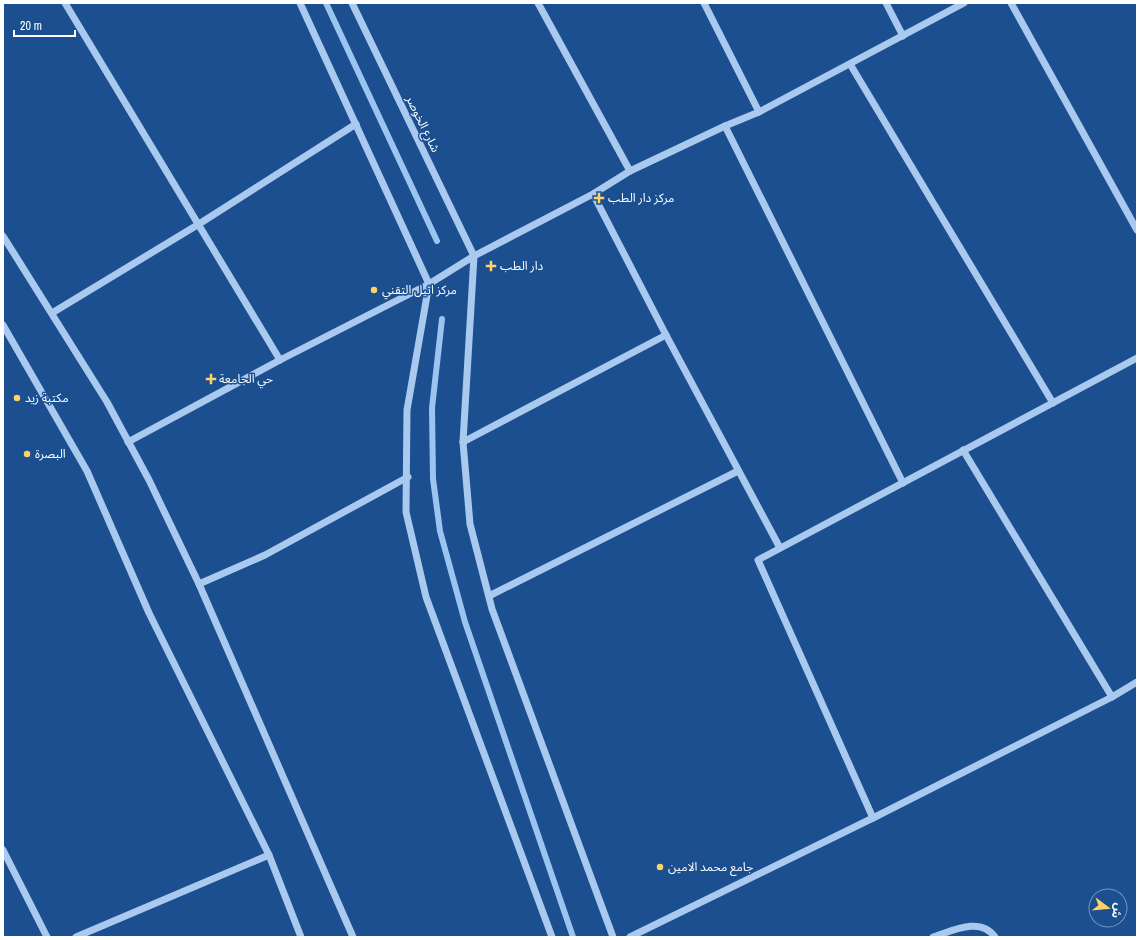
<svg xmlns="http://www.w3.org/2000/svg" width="1140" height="940" font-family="'Archivo Narrow','Noto Sans Arabic',sans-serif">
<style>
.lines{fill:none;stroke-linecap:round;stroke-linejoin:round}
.stream{stroke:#9cc4f0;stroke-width:6}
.minor{stroke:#a9c9ee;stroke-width:7}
.poi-dot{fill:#ffd166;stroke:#1b4f8f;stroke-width:1.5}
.labels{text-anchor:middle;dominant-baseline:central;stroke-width:3;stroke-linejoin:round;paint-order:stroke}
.street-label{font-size:12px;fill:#fff;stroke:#1b4f8f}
.poi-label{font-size:12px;fill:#fff;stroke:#1b4f8f;text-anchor:start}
</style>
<rect width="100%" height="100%" fill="#1b4f8f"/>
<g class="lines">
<!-- stream -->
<g class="stream">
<path d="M 326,3 L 437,241"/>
<path d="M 442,319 L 432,408 L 433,479 L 440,531 L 465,622 L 573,937"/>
</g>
<!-- minor -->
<g class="minor">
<path d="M 65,3 L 280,360"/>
<path d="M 300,3 L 429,284 L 407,410 L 406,512 L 426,597 L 552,937"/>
<path d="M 352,3 L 474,256 L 463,442 L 470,524 L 492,609 L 613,937"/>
<path d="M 538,3 L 630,171"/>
<path d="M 704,3 L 759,112"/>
<path d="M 886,3 L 903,36"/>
<path d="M 1011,3 L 1137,230"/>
<path d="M 850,64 L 1053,403"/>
<path d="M 725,126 L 903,483"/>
<path d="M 593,194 L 666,335 L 780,548"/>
<path d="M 3,236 L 107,402 L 149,480 L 199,584 L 353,937"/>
<path d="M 52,313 L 199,224 L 356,124"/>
<path d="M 3,325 L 87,471 L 149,613 L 269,855 L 301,937"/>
<path d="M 128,442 L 280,360 L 429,284 L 474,256 L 593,194 L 630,171 L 725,126 L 759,112 L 964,3"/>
<path d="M 463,442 L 666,335"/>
<path d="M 963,450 L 1112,697"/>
<path d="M 199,584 L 265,555 L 408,477"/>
<path d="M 489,596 L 738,471"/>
<path d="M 873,818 L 758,560 L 1137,358"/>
<path d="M 3,850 L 47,937"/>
<path d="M 76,937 L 269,855"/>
<path d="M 630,937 L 873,818 L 1112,697 L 1137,682"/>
<path d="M 933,937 C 952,931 980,916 995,937"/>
</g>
</g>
<!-- markers -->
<g class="poi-dot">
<path d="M597 192h4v4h4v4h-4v4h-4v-4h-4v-4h4z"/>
<path d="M489 260h4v4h4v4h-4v4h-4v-4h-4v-4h4z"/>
<circle cx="374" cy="290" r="4"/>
<path d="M209 373h4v4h4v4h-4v4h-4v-4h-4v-4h4z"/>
<circle cx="17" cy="398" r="4"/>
<circle cx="27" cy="454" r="4"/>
<circle cx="660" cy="867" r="4"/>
</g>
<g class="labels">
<!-- street labels -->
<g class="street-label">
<text transform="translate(423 124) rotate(64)">شارع الخوصر</text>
</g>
<!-- poi labels -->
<g class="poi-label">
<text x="608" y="198">مركز دار الطب</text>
<text x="500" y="266">دار الطب</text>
<text x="382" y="290">مركز اثيل التقني</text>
<text x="219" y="379">حي الجامعة</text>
<text x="25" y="398">مكتبة زيد</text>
<text x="35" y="454">البصرة</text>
<text x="668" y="867">جامع محمد الامين</text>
</g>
</g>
<!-- border -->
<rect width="1140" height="940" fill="none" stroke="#ffffff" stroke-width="8"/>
<!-- north arrow -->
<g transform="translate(1108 908) rotate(106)"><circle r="19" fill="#1b4f8f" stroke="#7695bc"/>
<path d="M0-3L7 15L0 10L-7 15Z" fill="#ffd166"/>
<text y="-6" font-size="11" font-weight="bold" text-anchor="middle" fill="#ffffff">ش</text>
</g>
<!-- scale -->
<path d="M14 30v6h61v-6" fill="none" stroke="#ffffff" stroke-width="2"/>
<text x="20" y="30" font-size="12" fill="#ffffff" stroke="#1b4f8f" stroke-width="3" paint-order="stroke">20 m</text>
</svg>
